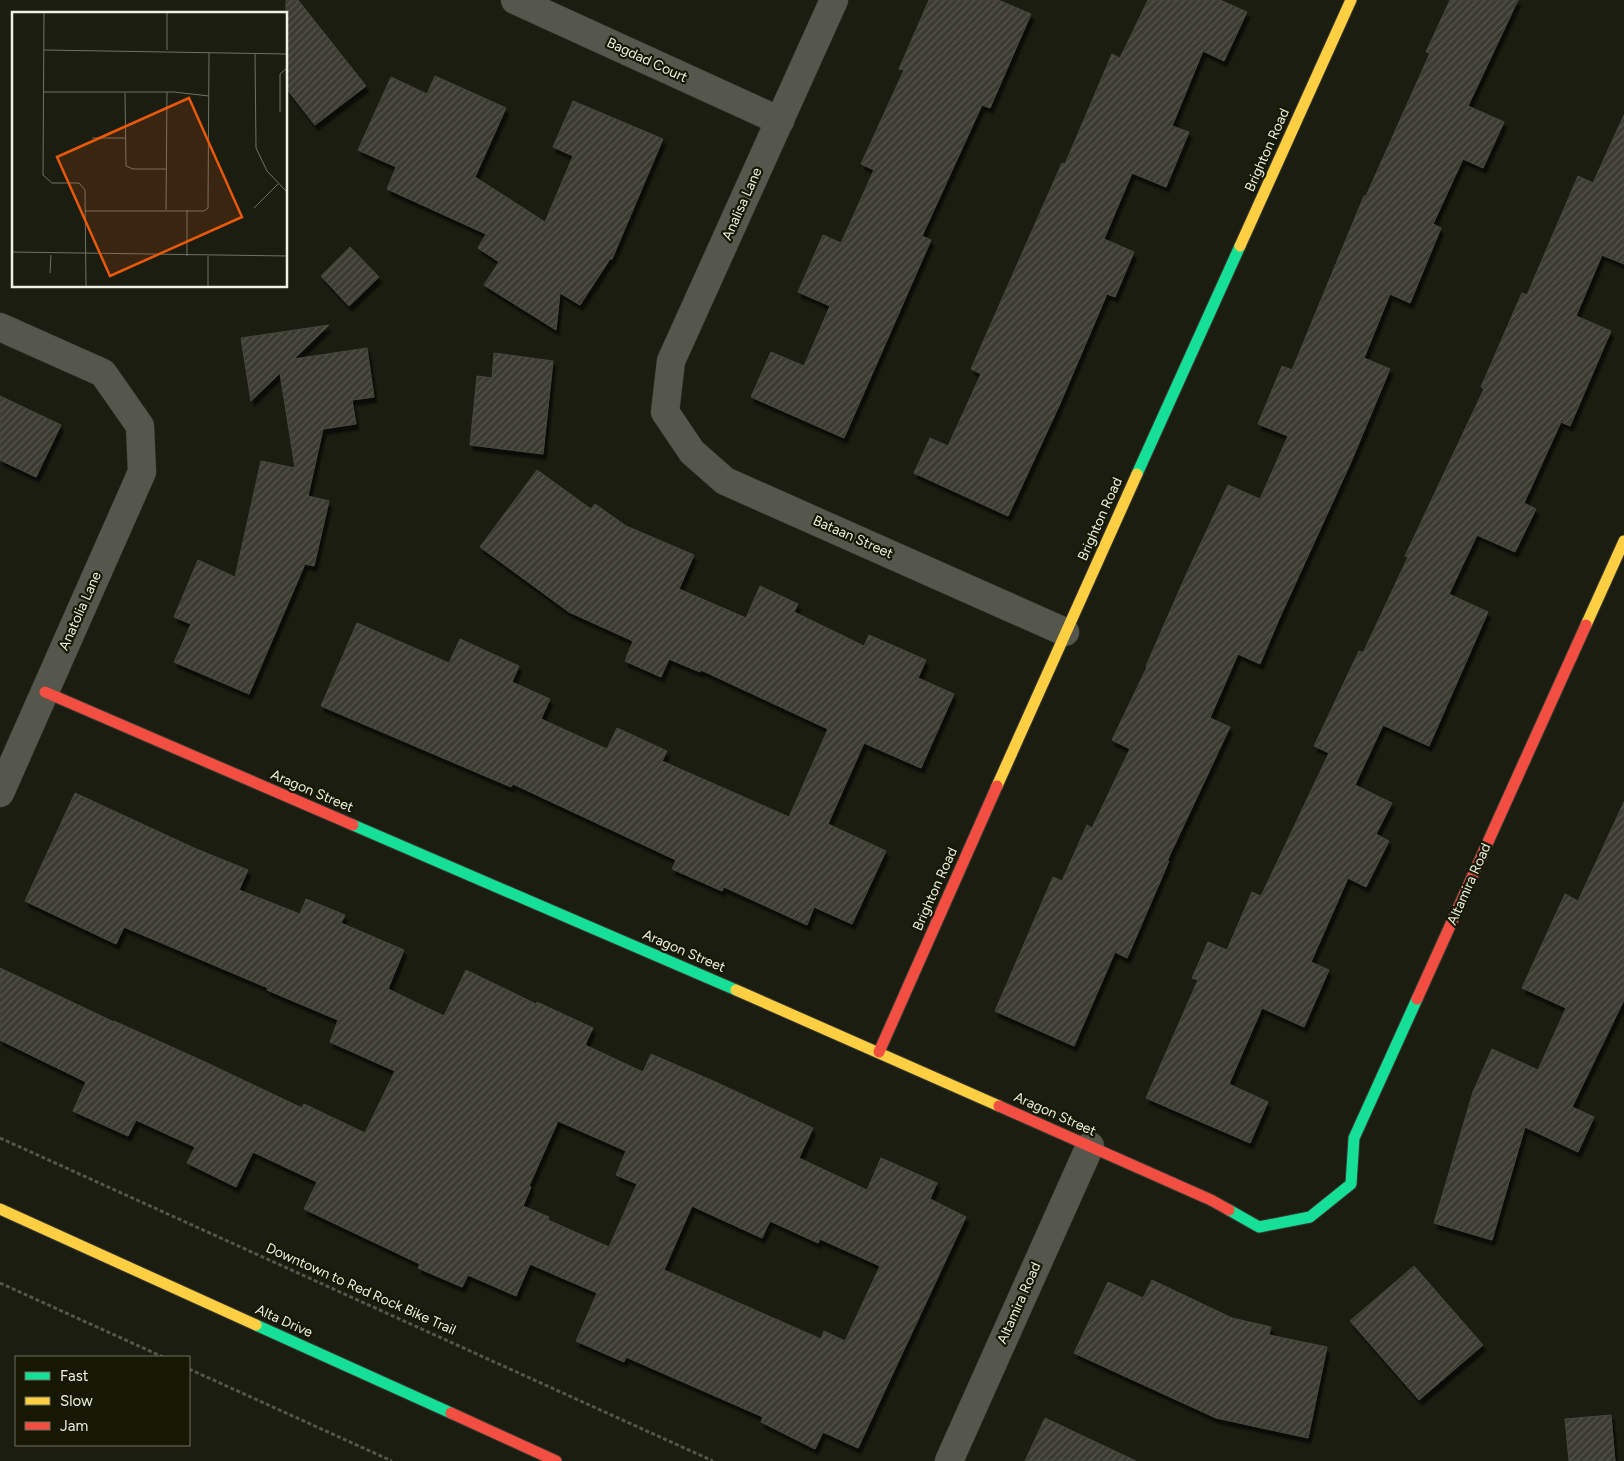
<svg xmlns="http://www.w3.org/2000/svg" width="1624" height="1461" font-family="Figtree,sans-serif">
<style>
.building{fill:url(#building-hatch);stroke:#47483e;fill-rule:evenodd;filter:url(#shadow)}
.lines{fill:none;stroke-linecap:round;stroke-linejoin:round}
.street-casing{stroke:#383931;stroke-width:29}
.fast-casing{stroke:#383931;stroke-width:13}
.slow-casing{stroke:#383931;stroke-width:13}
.jam-casing{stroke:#383931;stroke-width:13}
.path{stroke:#54564c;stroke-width:3;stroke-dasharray:4 2.5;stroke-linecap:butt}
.street{stroke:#55574d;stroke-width:28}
.fast{stroke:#16e098;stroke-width:11}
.slow{stroke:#ffcf43;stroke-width:11}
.jam{stroke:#f24e42;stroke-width:11}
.labels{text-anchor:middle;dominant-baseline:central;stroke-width:4.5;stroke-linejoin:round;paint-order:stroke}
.street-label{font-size:14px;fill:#eef0e2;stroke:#161804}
.inset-road{fill:none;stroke:#707165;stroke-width:1}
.view{fill:#e8590c;fill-opacity:0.15;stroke:#e8590c;stroke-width:2.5}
.inset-edge{fill:none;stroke:#eef0e2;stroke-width:2.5}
</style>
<defs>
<pattern id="building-hatch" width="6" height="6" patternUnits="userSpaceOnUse" patternTransform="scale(1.25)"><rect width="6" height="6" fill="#3a3b31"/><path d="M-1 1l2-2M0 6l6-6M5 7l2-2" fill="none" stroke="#57584f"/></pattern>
<filter id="shadow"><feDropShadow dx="3" dy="5.5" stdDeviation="1" flood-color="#0009"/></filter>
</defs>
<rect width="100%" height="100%" fill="#1c1d11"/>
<!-- building -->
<g class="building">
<path d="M 286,0 L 298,0 L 366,86 L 315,125 L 286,88 Z"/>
<path d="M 929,0 L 998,0 L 1031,14 L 990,108 L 982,105 L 922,236 L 931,240 L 844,438 L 751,397 L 771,352 L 804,366 L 830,306 L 798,292 L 823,235 L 841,243 L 874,170 L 861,164 L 904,70 L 899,69 Z"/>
<path d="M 1148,0 L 1220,0 L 1247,12 L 1224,61 L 1203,51 L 1172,126 L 1189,132 L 1166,187 L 1132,173 L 1104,239 L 1134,252 L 1115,297 L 1107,294 L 1059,406 L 1008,516 L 914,473 L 930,438 L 948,446 L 981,374 L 971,369 L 1062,163 L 1065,164 L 1112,54 L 1120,58 Z"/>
<path d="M 1450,0 L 1518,0 L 1468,106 L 1504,122 L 1483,168 L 1463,159 L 1433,224 L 1441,228 L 1410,303 L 1390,294 L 1364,358 L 1390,369 L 1351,462 L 1280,617 L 1260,664 L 1238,654 L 1210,718 L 1230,727 L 1167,861 L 1169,861 L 1127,958 L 1115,952 L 1074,1046 L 995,1011 L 1053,877 L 1062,881 L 1087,825 L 1092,828 L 1130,749 L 1112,740 L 1147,667 L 1146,666 L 1186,575 L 1228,485 L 1260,499 L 1288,436 L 1258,424 L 1282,366 L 1292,370 L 1364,196 L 1366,196 L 1430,53 L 1426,52 Z"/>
<path d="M 435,76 L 506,108 L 475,177 L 545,222 L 573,156 L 553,147 L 573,101 L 663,139 L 612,259 L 610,259 L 580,305 L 560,293 L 556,330 L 484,285 L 499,262 L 478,248 L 486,234 L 387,189 L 396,167 L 358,150 L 391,77 L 427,94 Z"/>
<path d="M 1624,115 L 1624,264 L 1602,255 L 1576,316 L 1611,331 L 1570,426 L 1561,422 L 1524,503 L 1536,509 L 1515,552 L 1477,535 L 1449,594 L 1488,612 L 1429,746 L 1383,725 L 1355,785 L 1392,803 L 1376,834 L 1389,841 L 1366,887 L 1348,878 L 1311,962 L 1329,970 L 1304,1027 L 1262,1008 L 1229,1084 L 1268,1102 L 1250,1143 L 1146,1098 L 1198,980 L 1192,978 L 1208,942 L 1227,950 L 1252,892 L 1261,896 L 1329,753 L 1314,746 L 1359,651 L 1363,653 L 1408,557 L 1405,556 L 1484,389 L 1481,387 L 1522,293 L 1527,295 L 1578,176 L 1593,183 Z"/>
<path d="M 350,247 L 379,277 L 349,306 L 321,276 Z"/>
<path d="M 329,325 L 294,359 L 367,348 L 374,397 L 352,400 L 356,424 L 323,429 L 308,496 L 329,501 L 314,566 L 305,564 L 249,694 L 174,662 L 191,624 L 174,617 L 198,560 L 235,577 L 261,461 L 295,468 L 280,373 L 251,401 L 241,338 Z"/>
<path d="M 494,353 L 553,361 L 543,454 L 470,445 L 477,376 L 492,378 Z"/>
<path d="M 0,396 L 61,425 L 36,477 L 0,460 Z"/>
<path d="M 537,470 L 591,509 L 595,504 L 626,526 L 694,555 L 679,589 L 746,618 L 760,586 L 798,604 L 794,612 L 864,646 L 869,635 L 926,660 L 918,678 L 954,694 L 921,768 L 864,743 L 828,824 L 886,851 L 852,924 L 814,907 L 807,925 L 724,887 L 722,891 L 672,869 L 676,860 L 513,784 L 511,787 L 321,706 L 357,623 L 449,663 L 460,639 L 519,666 L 512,682 L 550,699 L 541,719 L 607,749 L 617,728 L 667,751 L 662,761 L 789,817 L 828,729 L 701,670 L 700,672 L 669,659 L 661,677 L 625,661 L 633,641 L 569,612 L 480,547 Z"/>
<path d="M 75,793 L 194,848 L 248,870 L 239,890 L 300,914 L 306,899 L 345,915 L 341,923 L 404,950 L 388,989 L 444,1016 L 466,970 L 536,1004 L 537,1002 L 593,1028 L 585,1045 L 643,1072 L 651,1054 L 720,1084 L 813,1128 L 799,1158 L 867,1190 L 881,1158 L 937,1183 L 930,1199 L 966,1217 L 858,1448 L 823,1432 L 815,1449 L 761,1422 L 763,1417 L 626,1357 L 624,1362 L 576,1341 L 597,1293 L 530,1264 L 516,1296 L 468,1275 L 462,1287 L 418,1268 L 420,1264 L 304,1209 L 317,1182 L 253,1152 L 236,1187 L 187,1163 L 195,1147 L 136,1120 L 128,1136 L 73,1111 L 86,1082 L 0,1040 L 0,968 L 114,1022 L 114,1021 L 205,1062 L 302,1108 L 304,1104 L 365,1133 L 395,1071 L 330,1042 L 338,1020 L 267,990 L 268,988 L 124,927 L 116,944 L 25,901 ZM 558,1121 L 626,1151 L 616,1175 L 637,1184 L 609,1247 L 548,1220 L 549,1217 L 523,1206 L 531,1187 L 529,1186 ZM 692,1206 L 762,1238 L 770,1221 L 818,1243 L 820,1239 L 880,1266 L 845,1341 L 824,1331 L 821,1339 L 664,1270 Z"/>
<path d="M 1624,802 L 1624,1000 L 1572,1107 L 1594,1117 L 1578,1152 L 1525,1127 L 1492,1240 L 1434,1223 L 1473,1092 L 1492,1049 L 1538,1070 L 1566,1008 L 1522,988 L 1565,894 L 1578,901 Z"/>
<path d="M 1414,1266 L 1483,1345 L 1419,1400 L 1350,1321 Z"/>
<path d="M 1152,1280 L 1232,1318 L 1271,1327 L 1269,1335 L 1327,1347 L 1308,1438 L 1216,1418 L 1074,1353 L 1108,1282 L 1143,1298 Z"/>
<path d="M 1611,1415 L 1615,1461 L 1569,1461 L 1565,1419 Z"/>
<path d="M 1045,1418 L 1136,1461 L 1025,1461 Z"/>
</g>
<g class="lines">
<!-- street casing -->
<g class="street-casing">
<g id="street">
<path d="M 515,0 L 780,121"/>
<path d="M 834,0 L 671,361 L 665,412 L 692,452 L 725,481 L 1065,632"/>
<path d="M 0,327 L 103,373 L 140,426 L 142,472 L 0,793"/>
<path d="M 949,1461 L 1090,1146"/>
</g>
</g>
<!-- fast casing -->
<g class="fast-casing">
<g id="fast">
<path d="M 1137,474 L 1240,246"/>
<path d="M 353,825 L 736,990"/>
<path d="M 1229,1210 L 1259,1227 L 1310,1217 L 1351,1184 L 1354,1138 L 1417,999"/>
<path d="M 256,1325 L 451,1413"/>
</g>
</g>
<!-- slow casing -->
<g class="slow-casing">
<g id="slow">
<path d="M 1240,246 L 1351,0"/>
<path d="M 1586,625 L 1624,541"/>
<path d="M 997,786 L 1137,474"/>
<path d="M 736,990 L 999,1106"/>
<path d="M 0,1209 L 256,1325"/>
</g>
</g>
<!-- jam casing -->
<g class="jam-casing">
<g id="jam">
<path d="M 45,692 L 353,825"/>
<path d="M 1417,999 L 1586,625"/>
<path d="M 879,1052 L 997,786"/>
<path d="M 999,1106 L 1211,1200 L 1229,1210"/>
<path d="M 451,1413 L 556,1461"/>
</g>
</g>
<!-- path -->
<g class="path">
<path d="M 0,1138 L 713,1461"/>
<path d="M 0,1283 L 163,1357"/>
<path d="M 189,1369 L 392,1461"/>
</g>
<!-- street -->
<use href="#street" class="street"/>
<!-- fast -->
<use href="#fast" class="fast"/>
<!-- slow -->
<use href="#slow" class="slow"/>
<!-- jam -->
<use href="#jam" class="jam"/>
</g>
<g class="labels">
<!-- street labels -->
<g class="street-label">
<text transform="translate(647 60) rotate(25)">Bagdad Court</text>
<text transform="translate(1267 150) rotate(-66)">Brighton Road</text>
<text transform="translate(742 204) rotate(-66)">Analisa Lane</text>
<text transform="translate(1100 519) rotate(-66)">Brighton Road</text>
<text transform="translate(853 537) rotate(24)">Bataan Street</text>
<text transform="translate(80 611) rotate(-66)">Anatolia Lane</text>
<text transform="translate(312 791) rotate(23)">Aragon Street</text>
<text transform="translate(1469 884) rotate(-66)">Altamira Road</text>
<text transform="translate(935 889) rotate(-66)">Brighton Road</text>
<text transform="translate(684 951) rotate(23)">Aragon Street</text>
<text transform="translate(1055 1114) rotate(24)">Aragon Street</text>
<text transform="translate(361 1289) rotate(24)">Downtown to Red Rock Bike Trail</text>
<text transform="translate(1019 1303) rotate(-66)">Altamira Road</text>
<text transform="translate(284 1321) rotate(24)">Alta Drive</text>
</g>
</g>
<!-- overview -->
<g transform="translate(12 12)">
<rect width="275" height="275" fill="#1c1d11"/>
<path class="inset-road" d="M 32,0 L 31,163 L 40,171 L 67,171 L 73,178 L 74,275M 32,38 L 275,42M 155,38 L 155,0M 243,42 L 244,136 L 255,159 L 275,180M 32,80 L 162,80 L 197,84M 113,81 L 114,154 L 121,157 L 154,157M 268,100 L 268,62 L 275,56M 80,126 L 113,126M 242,196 L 266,172M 154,198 L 155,80M 73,199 L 192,199 L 196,196 L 197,41M 0,240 L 275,244M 175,244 L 175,198M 196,244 L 196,275M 38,261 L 39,243"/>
<path class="view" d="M 177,86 L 230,205 L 98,264 L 45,145 Z"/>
<rect width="275" height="275" class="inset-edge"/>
</g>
<!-- legend -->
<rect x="15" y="1356" width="175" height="90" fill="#161804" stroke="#6c6e5d"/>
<rect x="25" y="1372" width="25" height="8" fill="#16e098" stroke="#6c6e5d"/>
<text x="60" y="1381" font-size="15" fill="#eef0e2">Fast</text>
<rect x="25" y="1397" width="25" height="8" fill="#ffcf43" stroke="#6c6e5d"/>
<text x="60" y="1406" font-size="15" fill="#eef0e2">Slow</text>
<rect x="25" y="1422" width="25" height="8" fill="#f24e42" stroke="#6c6e5d"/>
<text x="60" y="1431" font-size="15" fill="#eef0e2">Jam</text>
</svg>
